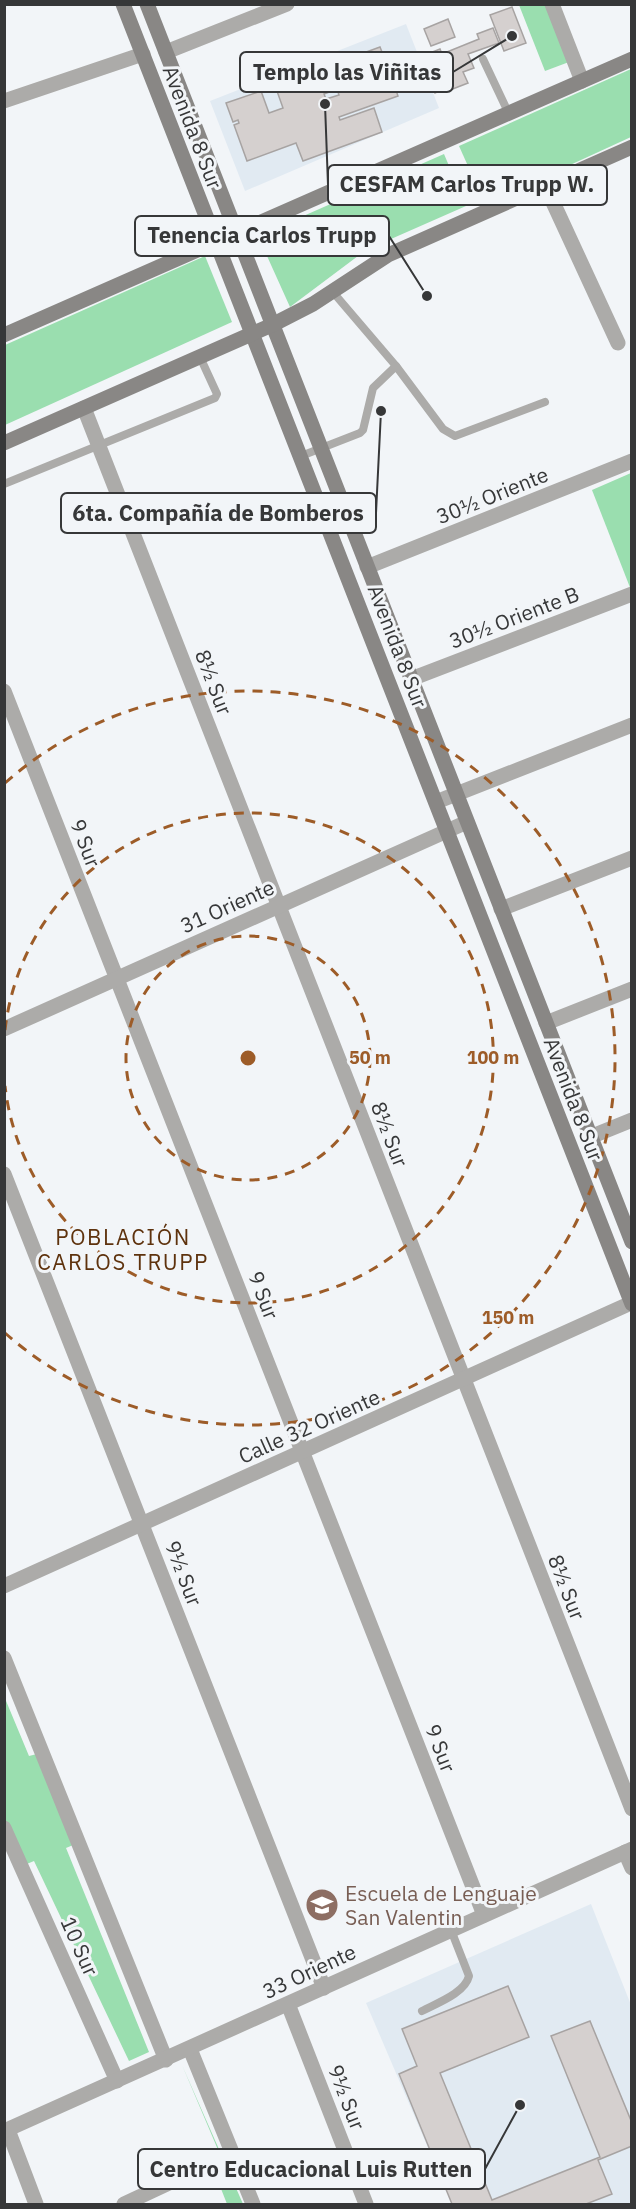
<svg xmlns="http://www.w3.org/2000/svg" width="636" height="2209" font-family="'IBM Plex Sans',sans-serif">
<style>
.built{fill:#e1eaf2}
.green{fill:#9adeaf}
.building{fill:#d5d0cf;stroke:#a7a3a2;stroke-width:1.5;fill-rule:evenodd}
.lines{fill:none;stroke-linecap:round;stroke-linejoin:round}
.lane{stroke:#acaba9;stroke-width:8}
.street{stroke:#acaba9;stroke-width:15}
.secondary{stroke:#898785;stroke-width:15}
.ring{fill:none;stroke:#9d5c28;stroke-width:3;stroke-dasharray:10 8}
.labels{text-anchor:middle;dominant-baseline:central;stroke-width:6;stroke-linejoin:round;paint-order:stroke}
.street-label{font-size:21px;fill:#363738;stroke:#f2f5f8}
.education-label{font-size:21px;fill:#785e54;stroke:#f2f5f8;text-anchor:start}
.neighbourhood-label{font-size:22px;letter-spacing:1.5px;fill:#5e320d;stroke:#f2f5f8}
.centre{fill:#9d5c28;stroke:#f2f5f8;stroke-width:3}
.ring-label{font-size:18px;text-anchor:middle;font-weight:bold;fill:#9d5c28;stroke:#f2f5f8;stroke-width:6;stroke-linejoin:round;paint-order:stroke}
.leader{fill:none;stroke:#363738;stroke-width:2}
.callout-dot{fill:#363738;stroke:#f2f5f8;stroke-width:2}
.callout{fill:#f2f5f8;stroke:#363738;stroke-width:2}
.callout-label{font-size:22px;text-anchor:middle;font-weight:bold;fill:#363738}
</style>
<rect width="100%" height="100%" fill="#f2f5f8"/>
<!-- built -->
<g class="built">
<path d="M 406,24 L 439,108 L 245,191 L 210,101 Z"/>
<path d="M 591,1904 L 631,2005 L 631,2204 L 452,2204 L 366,2003 Z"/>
</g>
<!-- green -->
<g class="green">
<path d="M 519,5 L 548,5 L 569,62 L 545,71 Z"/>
<path d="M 631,69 L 631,137 L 485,204 L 459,146 Z"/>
<path d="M 444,154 L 466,206 L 366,250 L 290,307 L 258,236 Z"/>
<path d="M 205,256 L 232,322 L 5,425 L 5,345 Z"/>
<path d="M 631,473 L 631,590 L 592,490 Z"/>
<path d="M 4,1696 L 29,1756 L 37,1754 L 78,1843 L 66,1848 L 149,2052 L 129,2061 L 34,1861 L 22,1866 L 5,1828 Z"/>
<path d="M 182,2065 L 243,2204 L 227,2204 L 216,2176 L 227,2171 Z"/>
</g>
<!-- building -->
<g class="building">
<path d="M 512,7 L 526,43 L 504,51 L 490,15 Z"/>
<path d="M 448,19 L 455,37 L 431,46 L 424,29 Z"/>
<path d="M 493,28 L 499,43 L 468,54 L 474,68 L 463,72 L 468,83 L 445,92 L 444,89 L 435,93 L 431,83 L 435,81 L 425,55 L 440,49 L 442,54 L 479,39 L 477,34 Z"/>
<path d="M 380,47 L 382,52 L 400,55 L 415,66 L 391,76 L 398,96 L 339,117 L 340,120 L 374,108 L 382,132 L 303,161 L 296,143 L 247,161 L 234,125 L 239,123 L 238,120 L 233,122 L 226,103 L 261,91 L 269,113 L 283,108 L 272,77 L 301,67 L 307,84 L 309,83 L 306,74 ZM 376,71 L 379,80 L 368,84 L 364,75 ZM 337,89 L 339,95 L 326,99 L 324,94 Z"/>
<path d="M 508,1986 L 529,2037 L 440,2073 L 492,2200 L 600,2157 L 551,2036 L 590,2021 L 632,2123 L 632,2146 L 598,2160 L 612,2194 L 586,2204 L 452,2204 L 399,2074 L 417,2066 L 402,2029 Z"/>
</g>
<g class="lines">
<!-- lane -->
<g class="lane">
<path d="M 483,59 L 509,114"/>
<path d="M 332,291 L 396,366"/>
<path d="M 301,456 L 360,433 L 363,430 L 373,388 L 396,366 L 443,429 L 455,436 L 545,402"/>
<path d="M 4,484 L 215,398 L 217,394 L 200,357"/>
<path d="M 422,2011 C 437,2003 465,1993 469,1976 L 451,1930"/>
</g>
<!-- street -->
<g class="street">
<path d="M 552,4 L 582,81"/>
<path d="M 166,52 L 287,4"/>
<path d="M 4,101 L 143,54"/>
<path d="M 545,185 L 618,343"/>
<path d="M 84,408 L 632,1809"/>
<path d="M 367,567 L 632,461"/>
<path d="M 411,679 L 632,594"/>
<path d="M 4,691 L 484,1915"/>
<path d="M 436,802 L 632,725"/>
<path d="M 501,909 L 632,858"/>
<path d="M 546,1023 L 632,989"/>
<path d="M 4,1029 L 467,822"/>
<path d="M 590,1137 L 632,1120"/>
<path d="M 4,1174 L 324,1988"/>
<path d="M 4,1586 L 631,1303"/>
<path d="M 4,1658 L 166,2060"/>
<path d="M 4,1828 L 117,2081"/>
<path d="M 625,1852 L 632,1868"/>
<path d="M 288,2004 L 366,2204"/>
<path d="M 190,2049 L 253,2204"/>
<path d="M 8,2130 L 36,2204"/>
<path d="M 4,2131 L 632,1849"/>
<path d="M 124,2204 L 199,2169 L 233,2156"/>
</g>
<!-- secondary -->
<g class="secondary">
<path d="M 123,4 L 632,1304"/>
<path d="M 147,4 L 632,1242"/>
<path d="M 4,335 L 632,59"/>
<path d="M 4,443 L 272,325 L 313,304 L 388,255 L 632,147"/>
</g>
</g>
<!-- distance rings -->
<g class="ring">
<circle cx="248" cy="1058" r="122"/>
<path d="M5 1030A245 245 0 1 1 5 1086"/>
<path d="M5 783A367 367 0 1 1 5 1333"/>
</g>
<!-- icons -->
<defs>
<g id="school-disc" transform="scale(1.725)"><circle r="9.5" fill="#8d6e63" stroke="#f2f5f8"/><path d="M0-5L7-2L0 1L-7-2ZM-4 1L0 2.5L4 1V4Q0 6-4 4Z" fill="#fff"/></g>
</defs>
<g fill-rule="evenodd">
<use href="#school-disc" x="322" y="1905"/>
</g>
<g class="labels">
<!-- street labels -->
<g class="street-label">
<text transform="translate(193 127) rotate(69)">Avenida 8 Sur</text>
<text transform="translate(492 495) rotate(-22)">30½ Oriente</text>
<text transform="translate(514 617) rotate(-21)">30½ Oriente B</text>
<text transform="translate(398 646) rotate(69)">Avenida 8 Sur</text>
<text transform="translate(214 682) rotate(69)">8½ Sur</text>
<text transform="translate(86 843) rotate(69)">9 Sur</text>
<text transform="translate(227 906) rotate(-24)">31 Oriente</text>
<text transform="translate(574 1099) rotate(69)">Avenida 8 Sur</text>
<text transform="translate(390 1134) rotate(69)">8½ Sur</text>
<text transform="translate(264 1295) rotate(69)">9 Sur</text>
<text transform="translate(309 1426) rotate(-24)">Calle 32 Oriente</text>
<text transform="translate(184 1573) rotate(69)">9½ Sur</text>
<text transform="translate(567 1587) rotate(69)">8½ Sur</text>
<text transform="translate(441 1748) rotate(69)">9 Sur</text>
<text transform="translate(80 1946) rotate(66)">10 Sur</text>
<text transform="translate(309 1971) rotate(-25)">33 Oriente</text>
<text transform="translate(347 2097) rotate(69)">9½ Sur</text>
</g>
<!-- education labels -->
<g class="education-label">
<text x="345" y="1893">Escuela de Lenguaje<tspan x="345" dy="24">San Valentin</tspan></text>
</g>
<!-- neighbourhood labels -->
<g class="neighbourhood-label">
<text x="123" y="1236">POBLACIÓN<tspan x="123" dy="25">CARLOS TRUPP</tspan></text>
</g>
</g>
<circle cx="248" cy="1058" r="9" class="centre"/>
<g class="ring-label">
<text x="370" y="1064">50 m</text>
<text x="493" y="1064">100 m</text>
<text x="508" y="1324">150 m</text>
</g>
<!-- callouts -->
<path class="leader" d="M512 36L453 72M325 104L328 185M427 296L389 236M381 411L376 513M520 2105L485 2169"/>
<g class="callout-dot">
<circle cx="512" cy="36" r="6"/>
<circle cx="325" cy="104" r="6"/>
<circle cx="427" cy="296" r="6"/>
<circle cx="381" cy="411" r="6"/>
<circle cx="520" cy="2105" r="6"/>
</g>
<g class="callout">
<rect x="240" y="52" width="213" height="40" rx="6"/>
<rect x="328" y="165" width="279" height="40" rx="6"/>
<rect x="135" y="216" width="254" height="40" rx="6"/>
<rect x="61" y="493" width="315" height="40" rx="6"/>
<rect x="138" y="2149" width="347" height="40" rx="6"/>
</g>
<g class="callout-label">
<text x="347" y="80">Templo las Viñitas</text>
<text x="467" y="192">CESFAM Carlos Trupp W.</text>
<text x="262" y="243">Tenencia Carlos Trupp</text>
<text x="218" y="521">6ta. Compañía de Bomberos</text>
<text x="311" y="2177">Centro Educacional Luis Rutten</text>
</g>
<!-- border -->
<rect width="636" height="2209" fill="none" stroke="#363738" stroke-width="12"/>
</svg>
